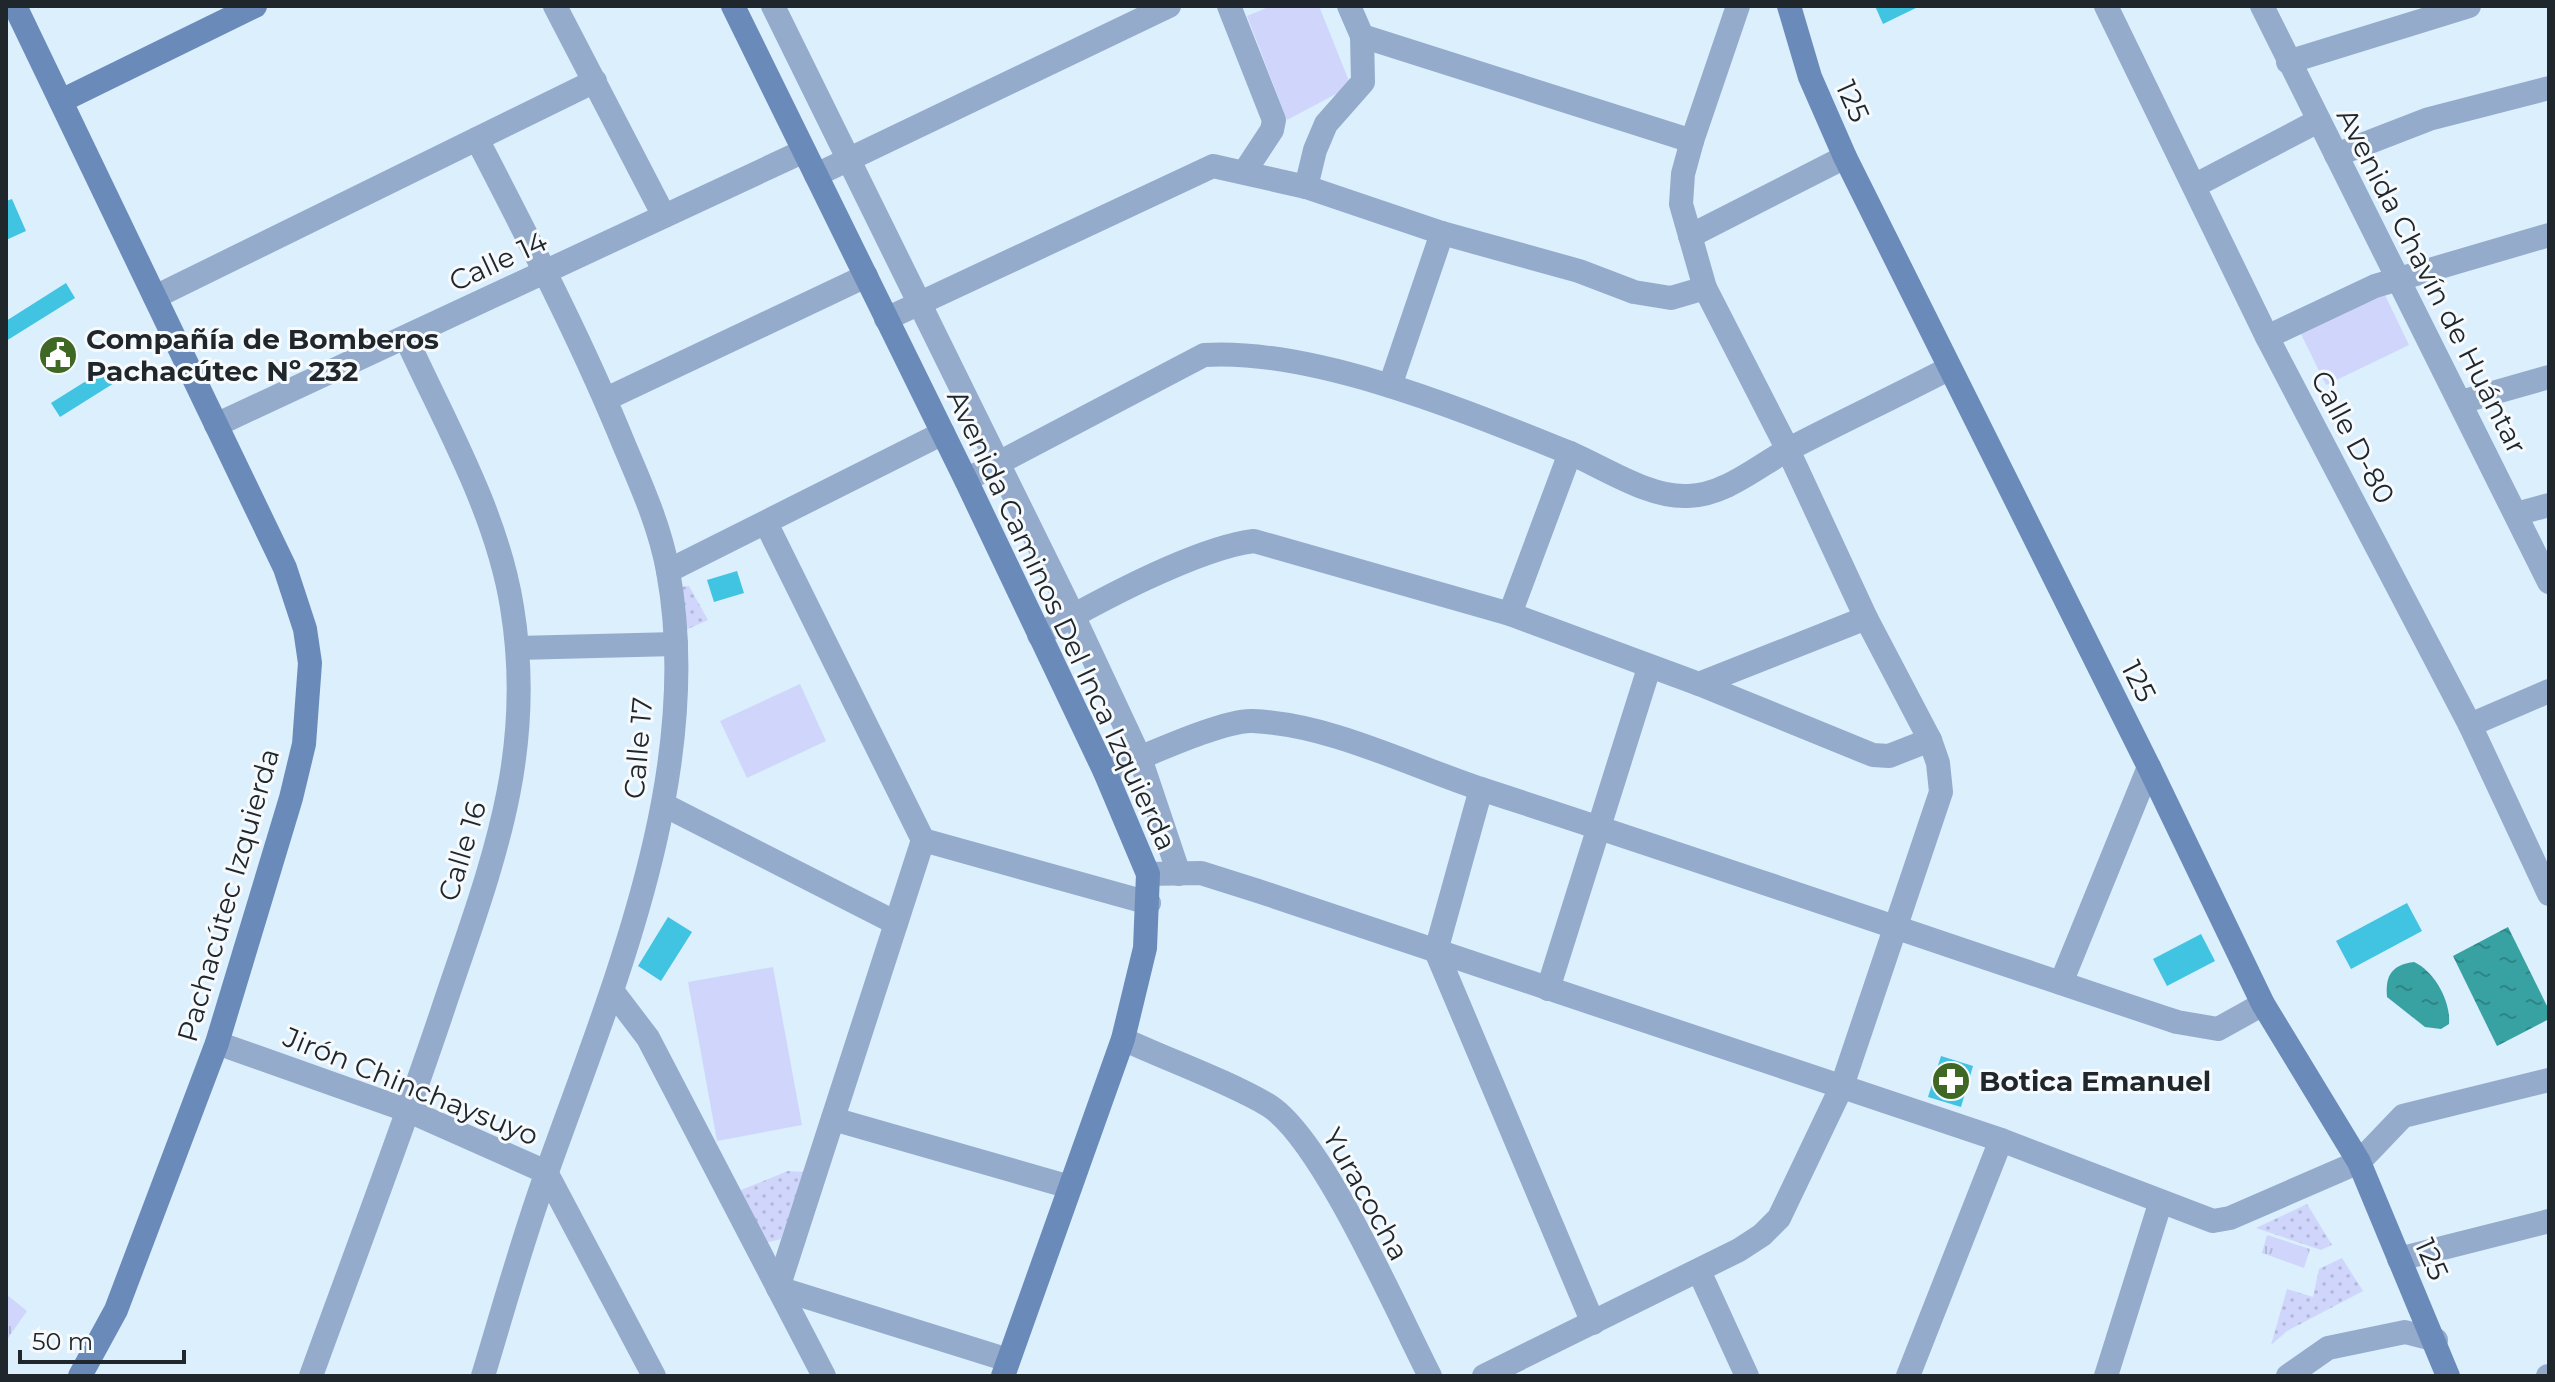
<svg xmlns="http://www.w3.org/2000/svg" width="2555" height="1382" font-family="Montserrat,sans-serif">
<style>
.grass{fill:url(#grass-tufts)}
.garden{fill:url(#garden-dots)}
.pitch{fill:#d0d6fb}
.water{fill:url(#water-ripples)}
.building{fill:#40c4e2}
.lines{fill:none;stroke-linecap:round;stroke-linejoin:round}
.street{stroke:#95abcc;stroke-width:24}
.secondary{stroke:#6a8bba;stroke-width:24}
.labels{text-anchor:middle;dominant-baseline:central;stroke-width:6;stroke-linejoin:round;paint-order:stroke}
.street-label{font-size:28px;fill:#20272c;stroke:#f6fafd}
.poi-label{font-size:28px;font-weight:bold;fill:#20272c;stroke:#f6fafd;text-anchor:start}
</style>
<defs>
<pattern id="grass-tufts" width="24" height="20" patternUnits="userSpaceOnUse" patternTransform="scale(2)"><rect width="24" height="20" fill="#d0d6fb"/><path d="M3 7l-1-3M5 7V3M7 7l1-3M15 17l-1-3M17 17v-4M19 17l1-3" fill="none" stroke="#b2b8d7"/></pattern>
<pattern id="garden-dots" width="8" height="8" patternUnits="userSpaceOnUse" patternTransform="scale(2)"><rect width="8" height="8" fill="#d0d6fb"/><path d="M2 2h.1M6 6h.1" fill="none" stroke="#b2b8d7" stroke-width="1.8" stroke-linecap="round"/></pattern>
<pattern id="water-ripples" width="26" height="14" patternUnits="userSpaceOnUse" patternTransform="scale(2)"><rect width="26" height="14" fill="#38a2a3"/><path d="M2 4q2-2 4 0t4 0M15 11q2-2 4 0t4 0" fill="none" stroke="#2f8485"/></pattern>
</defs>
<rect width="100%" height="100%" fill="#dbeffd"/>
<!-- grass -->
<g class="grass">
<path d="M 2267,1235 L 2310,1249 L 2304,1268 L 2262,1253 Z"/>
<path d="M 6,1294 L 27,1311 L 6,1341 Z"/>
</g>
<!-- garden -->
<g class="garden">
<path d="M 689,586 L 708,620 L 679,633 L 678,587 Z"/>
<path d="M 788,1171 L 804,1172 L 781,1239 L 761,1244 L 736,1192 Z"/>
<path d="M 2307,1204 L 2332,1245 L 2321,1250 L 2256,1228 Z"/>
<path d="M 2342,1258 L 2363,1291 L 2287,1331 L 2271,1345 L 2287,1289 L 2313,1297 L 2319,1269 Z"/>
</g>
<!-- pitch -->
<g class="pitch">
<path d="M 1271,6 L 1319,6 L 1351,86 L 1287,120 L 1247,16 Z"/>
<path d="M 2384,293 L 2409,345 L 2326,385 L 2301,334 Z"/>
<path d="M 800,684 L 826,741 L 747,778 L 720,721 Z"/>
<path d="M 773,967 L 802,1125 L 717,1141 L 688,982 Z"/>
</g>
<!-- water -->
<g class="water">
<path d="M 2508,927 L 2549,1010 L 2549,1019 L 2497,1046 L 2453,956 Z"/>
<path d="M 2414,962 C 2434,971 2451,1001 2449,1024 L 2441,1029 L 2425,1027 L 2387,997 C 2385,975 2392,965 2414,962 Z"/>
</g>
<!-- building -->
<g class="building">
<path d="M 1875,6 L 1920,6 L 1883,24 Z"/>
<path d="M 12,199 L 26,231 L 6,240 L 6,201 Z"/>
<path d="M 66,283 L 75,298 L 6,341 L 6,321 Z"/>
<path d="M 110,366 L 119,380 L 60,417 L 51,403 Z"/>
<path d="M 737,571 L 744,593 L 714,602 L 707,580 Z"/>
<path d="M 2407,903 L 2422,931 L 2351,969 L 2336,941 Z"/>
<path d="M 668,917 L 692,932 L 661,981 L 638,966 Z"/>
<path d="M 2201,934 L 2215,961 L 2167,986 L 2153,959 Z"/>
<path d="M 1941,1056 L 1973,1066 L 1961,1107 L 1928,1097 Z"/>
</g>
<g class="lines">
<!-- street -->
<g class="street">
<path d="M 555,6 L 664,216"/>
<path d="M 773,6 L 1073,615 L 1140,758 L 1179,874"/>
<path d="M 1229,6 L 1274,120 L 1272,130 L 1245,171"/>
<path d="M 1349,6 L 1362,36 L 1692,141"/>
<path d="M 2106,6 L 2267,337 L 2470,725 L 2549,894"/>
<path d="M 2262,6 L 2549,582"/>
<path d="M 2288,62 L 2469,6"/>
<path d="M 477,139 C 529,240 582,341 625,447 C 642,487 660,527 668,571 C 705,771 614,984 548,1169 C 523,1237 504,1307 483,1376"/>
<path d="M 2336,155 L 2429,119 L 2549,88"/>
<path d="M 816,175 L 1169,6"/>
<path d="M 2194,186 L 2318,121"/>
<path d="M 1306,187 L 1315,150 L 1326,124 L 1363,82 L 1362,36"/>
<path d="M 1690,236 L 1845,157"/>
<path d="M 155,297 L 595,81"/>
<path d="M 886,319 L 1213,166 L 1306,187 L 1442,233 L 1579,271 L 1634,292 L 1671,298 L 1705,288"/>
<path d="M 2267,337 L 2375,286 L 2549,235"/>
<path d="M 1390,386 L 1442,233"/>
<path d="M 606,399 L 866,276"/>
<path d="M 2461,402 L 2549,377"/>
<path d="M 216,425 L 804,151"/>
<path d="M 966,480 L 1204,355 C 1315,348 1467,412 1570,453 C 1605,468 1649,498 1688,496 C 1726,495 1759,465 1791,448 C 1843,421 1896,396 1948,369"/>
<path d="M 2516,514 L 2549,505"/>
<path d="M 766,523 L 923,840 L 778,1288 L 1008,1360"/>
<path d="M 668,571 L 943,433"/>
<path d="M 1510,614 L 1570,453"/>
<path d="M 1039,635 C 1093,604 1196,548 1254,541 L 1510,614 L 1699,684 L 1873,755 L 1889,756 L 1930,740"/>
<path d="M 517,648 L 676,644"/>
<path d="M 1699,684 L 1866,618"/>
<path d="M 2470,725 L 2549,691"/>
<path d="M 1105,772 C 1137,760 1223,719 1253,721 C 1333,725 1408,765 1484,790 C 1715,865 1946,945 2177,1022 L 2218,1029 L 2263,1004"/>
<path d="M 1481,789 L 1436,951 L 1593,1323"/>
<path d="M 664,805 L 896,923"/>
<path d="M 923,840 L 1149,903"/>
<path d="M 1148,874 L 1201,873 L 1258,891 L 2001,1140 L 2213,1221 L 2230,1218 L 2359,1162 L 2403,1116 L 2549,1080"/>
<path d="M 2061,983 L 2149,767"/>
<path d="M 1548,989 L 1649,668"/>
<path d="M 613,992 L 648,1038 L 824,1376"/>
<path d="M 1123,1039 C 1170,1061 1223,1079 1268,1105 C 1322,1138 1398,1314 1430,1376"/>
<path d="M 217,1043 L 409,1111 L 546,1172 L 654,1376"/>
<path d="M 833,1119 L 1070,1187"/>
<path d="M 2399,1259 L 2549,1221"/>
<path d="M 1699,1271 L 1747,1376"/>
<path d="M 311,1376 C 355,1255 401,1134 442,1012 C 489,871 537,759 512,607 C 497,513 445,423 406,338"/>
<path d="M 1484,1376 L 1739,1250 L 1762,1235 L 1779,1218 L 1842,1086 L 1941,792 L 1938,763 L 1930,740 L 1866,618 L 1788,450 L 1705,288 L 1681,204 L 1683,174 L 1692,141 L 1738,6"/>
<path d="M 1908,1376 L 2001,1140"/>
<path d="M 2106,1376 L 2160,1204"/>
<path d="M 2288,1376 L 2328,1348 L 2405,1332 L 2436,1340"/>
<path d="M 2548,1376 L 2549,1376"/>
</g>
<!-- secondary -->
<g class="secondary">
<path d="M 15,6 L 285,568 L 305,629 L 310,663 L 304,744 L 291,798 L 217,1043 L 116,1310 L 80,1376"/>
<path d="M 733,6 L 966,480 L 1105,772 L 1148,874 L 1145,948 L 1123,1039 L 1003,1376"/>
<path d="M 1789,6 L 1810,77 L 1845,157 L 2149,767 L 2263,1004 L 2359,1162 L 2448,1376"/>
<path d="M 61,101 L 255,6"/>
</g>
</g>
<!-- icons -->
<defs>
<g id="civic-disc" transform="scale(2)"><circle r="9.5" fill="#3f6824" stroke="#f6fafd"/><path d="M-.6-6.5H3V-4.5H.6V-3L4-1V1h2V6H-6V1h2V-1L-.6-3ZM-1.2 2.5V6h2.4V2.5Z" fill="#fff"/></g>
<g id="pharmacy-disc" transform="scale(2)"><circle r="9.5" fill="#3f6824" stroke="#f6fafd"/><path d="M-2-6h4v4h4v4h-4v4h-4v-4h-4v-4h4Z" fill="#fff"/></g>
</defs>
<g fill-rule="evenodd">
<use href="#civic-disc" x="58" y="355"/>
<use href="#pharmacy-disc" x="1951" y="1081"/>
</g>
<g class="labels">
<!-- street labels -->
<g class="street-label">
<text transform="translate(1853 101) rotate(66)">125</text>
<text transform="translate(498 261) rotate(-25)">Calle 14</text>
<text transform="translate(2432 281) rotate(63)">Avenida Chavín de Huántar</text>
<text transform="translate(2353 437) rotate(62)">Calle D-80</text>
<text transform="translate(1062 620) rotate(65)">Avenida Caminos Del Inca Izquierda</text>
<text transform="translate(2139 681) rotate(63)">125</text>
<text transform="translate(638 748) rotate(-85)">Calle 17</text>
<text transform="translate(462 851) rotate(-73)">Calle 16</text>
<text transform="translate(228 895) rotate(-74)">Pachacútec Izquierda</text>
<text transform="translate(411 1086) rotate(22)">Jirón Chinchaysuyo</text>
<text transform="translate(1366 1194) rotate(61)">Yuracocha</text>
<text transform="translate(2432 1259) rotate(66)">125</text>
</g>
<!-- poi labels -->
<g class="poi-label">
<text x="86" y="339">Compañía de Bomberos<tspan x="86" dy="32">Pachacútec Nº 232</tspan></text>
<text x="1979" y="1081">Botica Emanuel</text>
</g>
</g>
<!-- border -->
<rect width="2555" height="1382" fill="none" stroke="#20272c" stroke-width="16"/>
<!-- scale -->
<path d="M20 1350v12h164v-12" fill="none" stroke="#20272c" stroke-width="4"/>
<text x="32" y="1350" font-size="24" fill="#20272c" stroke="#f6fafd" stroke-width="6" paint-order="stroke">50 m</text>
</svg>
